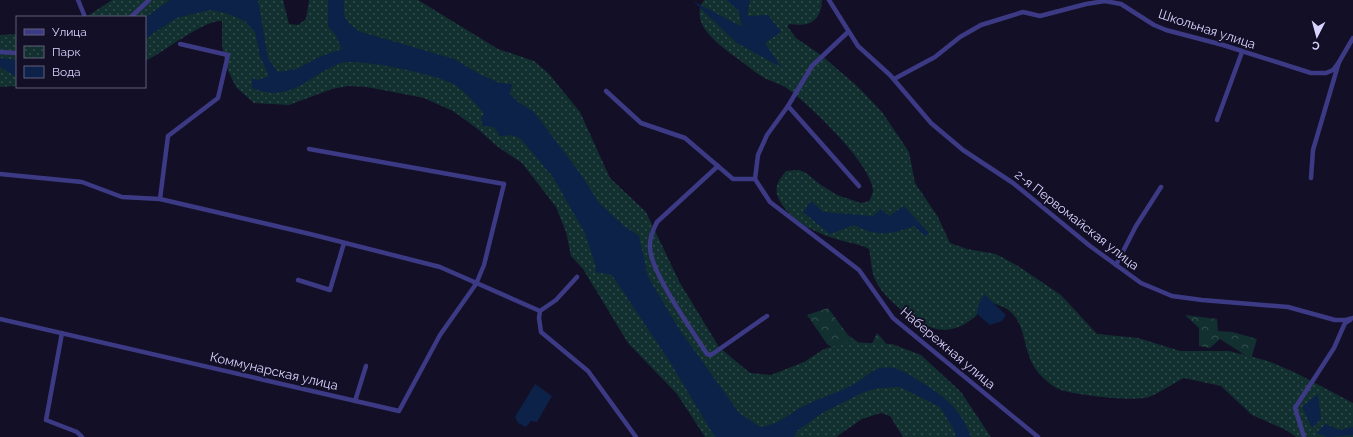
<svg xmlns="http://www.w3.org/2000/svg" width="1353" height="437" font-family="Raleway,sans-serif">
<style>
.forest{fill:url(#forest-crowns)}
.park{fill:url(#park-dots)}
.water{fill:#0c2248}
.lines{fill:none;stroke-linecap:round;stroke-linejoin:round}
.minor{stroke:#3d3a85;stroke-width:4.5}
.labels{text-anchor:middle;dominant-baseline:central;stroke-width:4;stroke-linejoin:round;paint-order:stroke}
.street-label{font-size:13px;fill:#d9d4ff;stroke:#130f26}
</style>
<defs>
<pattern id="forest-crowns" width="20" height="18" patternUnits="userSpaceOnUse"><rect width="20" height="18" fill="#12302f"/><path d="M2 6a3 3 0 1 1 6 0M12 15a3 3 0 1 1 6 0" fill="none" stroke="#344d4e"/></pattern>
<pattern id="park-dots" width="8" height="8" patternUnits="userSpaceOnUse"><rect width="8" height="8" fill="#12302f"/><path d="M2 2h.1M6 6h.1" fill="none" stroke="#344d4e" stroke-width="1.8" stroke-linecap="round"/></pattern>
</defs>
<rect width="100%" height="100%" fill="#130f26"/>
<!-- forest -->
<g class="forest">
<path d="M 828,308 L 848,335 L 869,350 L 877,333 L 898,357 L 856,364 L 827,344 L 807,315 Z"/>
<path d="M 1185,315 L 1217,319 L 1218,331 L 1233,332 L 1257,339 L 1251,359 L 1220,339 L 1210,348 L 1199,346 L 1199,328 Z"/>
</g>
<!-- park -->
<g class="park">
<path d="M 112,0 L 283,0 L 289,24 L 298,25 L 306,19 L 309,0 L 418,0 L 498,49 L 534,61 L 549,74 L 580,112 L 610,178 L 646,212 L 680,283 L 719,347 L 750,373 L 771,375 L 804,362 L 824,349 L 848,342 L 892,344 L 921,355 L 961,392 L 991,437 L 903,437 L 890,416 L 881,413 L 862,419 L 836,437 L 705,437 L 677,394 L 628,343 L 583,269 L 571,256 L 566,232 L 556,207 L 522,163 L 498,147 L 479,130 L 453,111 L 424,98 L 367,87 L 348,86 L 332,89 L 289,105 L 254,103 L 236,87 L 226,66 L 222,45 L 222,21 C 204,19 163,53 145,61 L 145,17 L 86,17 Z"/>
<path d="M 704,0 L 822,0 C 821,22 809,27 789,24 L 788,27 L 796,38 L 821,55 L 857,86 L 882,112 L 909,152 L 915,183 L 938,217 L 950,243 L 967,249 L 996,254 L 1018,266 L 1061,295 L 1097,334 L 1138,338 L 1180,351 L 1229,351 L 1268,361 L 1296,373 L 1353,403 L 1353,437 L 1296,437 L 1286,430 L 1252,415 L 1221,386 L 1184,378 C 1172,384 1161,392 1149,397 C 1134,402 1077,395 1061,390 C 1054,388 1041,377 1037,371 C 1017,343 1032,311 988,302 C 960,339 933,337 899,308 C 889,299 879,290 874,277 C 871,269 871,258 869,249 C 862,245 851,243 843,241 C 821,235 797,225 783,206 C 773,192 775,184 786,171 L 799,170 L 806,173 L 821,185 L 837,195 L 861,203 L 869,201 C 871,198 873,193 873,190 C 871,163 807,102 785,87 C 778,83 769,81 763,77 C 754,72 747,65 738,59 C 722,47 687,24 704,0 Z"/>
<path d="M 17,34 L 17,86 L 0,87 L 0,35 Z"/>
</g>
<!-- water -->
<g class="water">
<path d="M 170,0 L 258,0 L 268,59 L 278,72 L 297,69 L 319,57 L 342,49 L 335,34 L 328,27 L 328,0 L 344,0 C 342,18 346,23 361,32 L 454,59 L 481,75 L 500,83 L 512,84 L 510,94 L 518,102 L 534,112 L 582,176 L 599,203 L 624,226 L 639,236 L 648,277 L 679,329 L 739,413 L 760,427 C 780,424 784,417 800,408 C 818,398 839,393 856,383 C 870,375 875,364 894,368 C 906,371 919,381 929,387 C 949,400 963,414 971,437 L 956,437 L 953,428 L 940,407 L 900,387 L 878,388 L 862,393 L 822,413 L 797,431 L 794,437 L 716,437 L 713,434 L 670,362 L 612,275 L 595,272 L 596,267 L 585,233 L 553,177 L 521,139 L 512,135 L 500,136 L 494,127 L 483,126 L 481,119 L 484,113 C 475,103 465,91 453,84 C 436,74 358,58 341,63 C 307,75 293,104 252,88 L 252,78 L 258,80 L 269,76 L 260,56 L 255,32 L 245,21 L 226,13 L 210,10 L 176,18 L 145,39 L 145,18 Z"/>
<path d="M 727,0 L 750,0 L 747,16 L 768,15 L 781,32 L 765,43 L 781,67 L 737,43 L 693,1 L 742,27 L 739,11 Z"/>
<path d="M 0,58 L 17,60 L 17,75 L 15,76 L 0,67 Z"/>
<path d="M 811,201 L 823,212 L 873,216 L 881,209 L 889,216 L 904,206 L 929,233 L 925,236 L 914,226 C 889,235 879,237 854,225 L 830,234 L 803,212 Z"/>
<path d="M 984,294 L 1006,315 L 1002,321 L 990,325 L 977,314 L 978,306 Z"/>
<path d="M 535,384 L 552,396 L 537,422 L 531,421 L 526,427 L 518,423 L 515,417 Z"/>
<path d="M 1318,394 L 1321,419 L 1312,428 L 1302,407 Z"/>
<path d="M 1326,424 L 1339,430 L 1353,427 L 1353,435 L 1328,437 L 1316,433 Z"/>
</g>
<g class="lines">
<!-- minor -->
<g class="minor">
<path d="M 78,0 L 85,17"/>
<path d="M 829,0 L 858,46 L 890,75 L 931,123 L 963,150 L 1013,183 L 1090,246 L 1141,283 L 1172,296 L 1202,300 L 1288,307 L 1335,320 L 1346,320 L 1353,318"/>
<path d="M 131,17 L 149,0"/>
<path d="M 848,32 L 812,66 L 788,106 L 767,135 L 758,155 L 755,179 L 770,202 L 859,270 L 893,318 L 1038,437"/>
<path d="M 0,52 L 17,53"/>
<path d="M 894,79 L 935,57 L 960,37 L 981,25 L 1023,12 L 1040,16 L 1086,4 L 1105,1 L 1121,4 L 1154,25 L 1166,30 L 1223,45 L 1311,73 L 1326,73 L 1333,70 L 1339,62"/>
<path d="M 606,91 L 641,123 L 685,138 L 733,179 L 755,179"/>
<path d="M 788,106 L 859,186"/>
<path d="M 1217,120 L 1242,52"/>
<path d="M 718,166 L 657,222 C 653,230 649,239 650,248 C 651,273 692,330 707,354 L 711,355 L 767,316"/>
<path d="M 0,174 L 82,182 L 122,197 L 160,199 L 310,234 L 440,267 L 540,311 L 556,300 L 577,277"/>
<path d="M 1311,178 L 1313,150 L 1339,62 L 1353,38"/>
<path d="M 160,199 L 168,136 L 218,98 L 228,55 L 180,44"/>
<path d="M 1116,265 L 1136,226 L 1161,187"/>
<path d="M 298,280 L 330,290 L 344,243"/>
<path d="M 540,311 L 539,318 L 541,332 L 588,371 L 636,437"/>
<path d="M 0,319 L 399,411 L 440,335 L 476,284 L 484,265 L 504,184 L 309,149"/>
<path d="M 62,333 L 46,420 L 77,432 L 82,437"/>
<path d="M 355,401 L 366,366"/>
<path d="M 1304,437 L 1295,408 L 1334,348 L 1345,323 L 1350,320"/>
</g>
</g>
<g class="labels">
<!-- street labels -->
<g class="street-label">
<text transform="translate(1207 29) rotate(18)">Школьная улица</text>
<text transform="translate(1077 220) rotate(38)">2-я Первомайская улица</text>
<text transform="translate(948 348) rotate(40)">Набережная улица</text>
<text transform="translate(274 371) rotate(13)">Коммунарская улица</text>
</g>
</g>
<!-- legend -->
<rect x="16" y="16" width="130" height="72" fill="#130f26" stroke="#625e7d"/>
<rect x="24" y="29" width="20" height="6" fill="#3d3a85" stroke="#625e7d"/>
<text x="52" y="36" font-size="12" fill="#d9d4ff">Улица</text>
<rect x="24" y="46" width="20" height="12" fill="url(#park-dots)" stroke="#625e7d"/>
<text x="52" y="56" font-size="12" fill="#d9d4ff">Парк</text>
<rect x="24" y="66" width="20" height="12" fill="#0c2248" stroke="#625e7d"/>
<text x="52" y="76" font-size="12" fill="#d9d4ff">Вода</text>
<!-- north arrow -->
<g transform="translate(1317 36) rotate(186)" stroke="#130f26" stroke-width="3" paint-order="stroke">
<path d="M0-3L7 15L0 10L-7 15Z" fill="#d9d4ff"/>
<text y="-6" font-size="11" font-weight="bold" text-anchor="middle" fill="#d9d4ff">С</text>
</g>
</svg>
